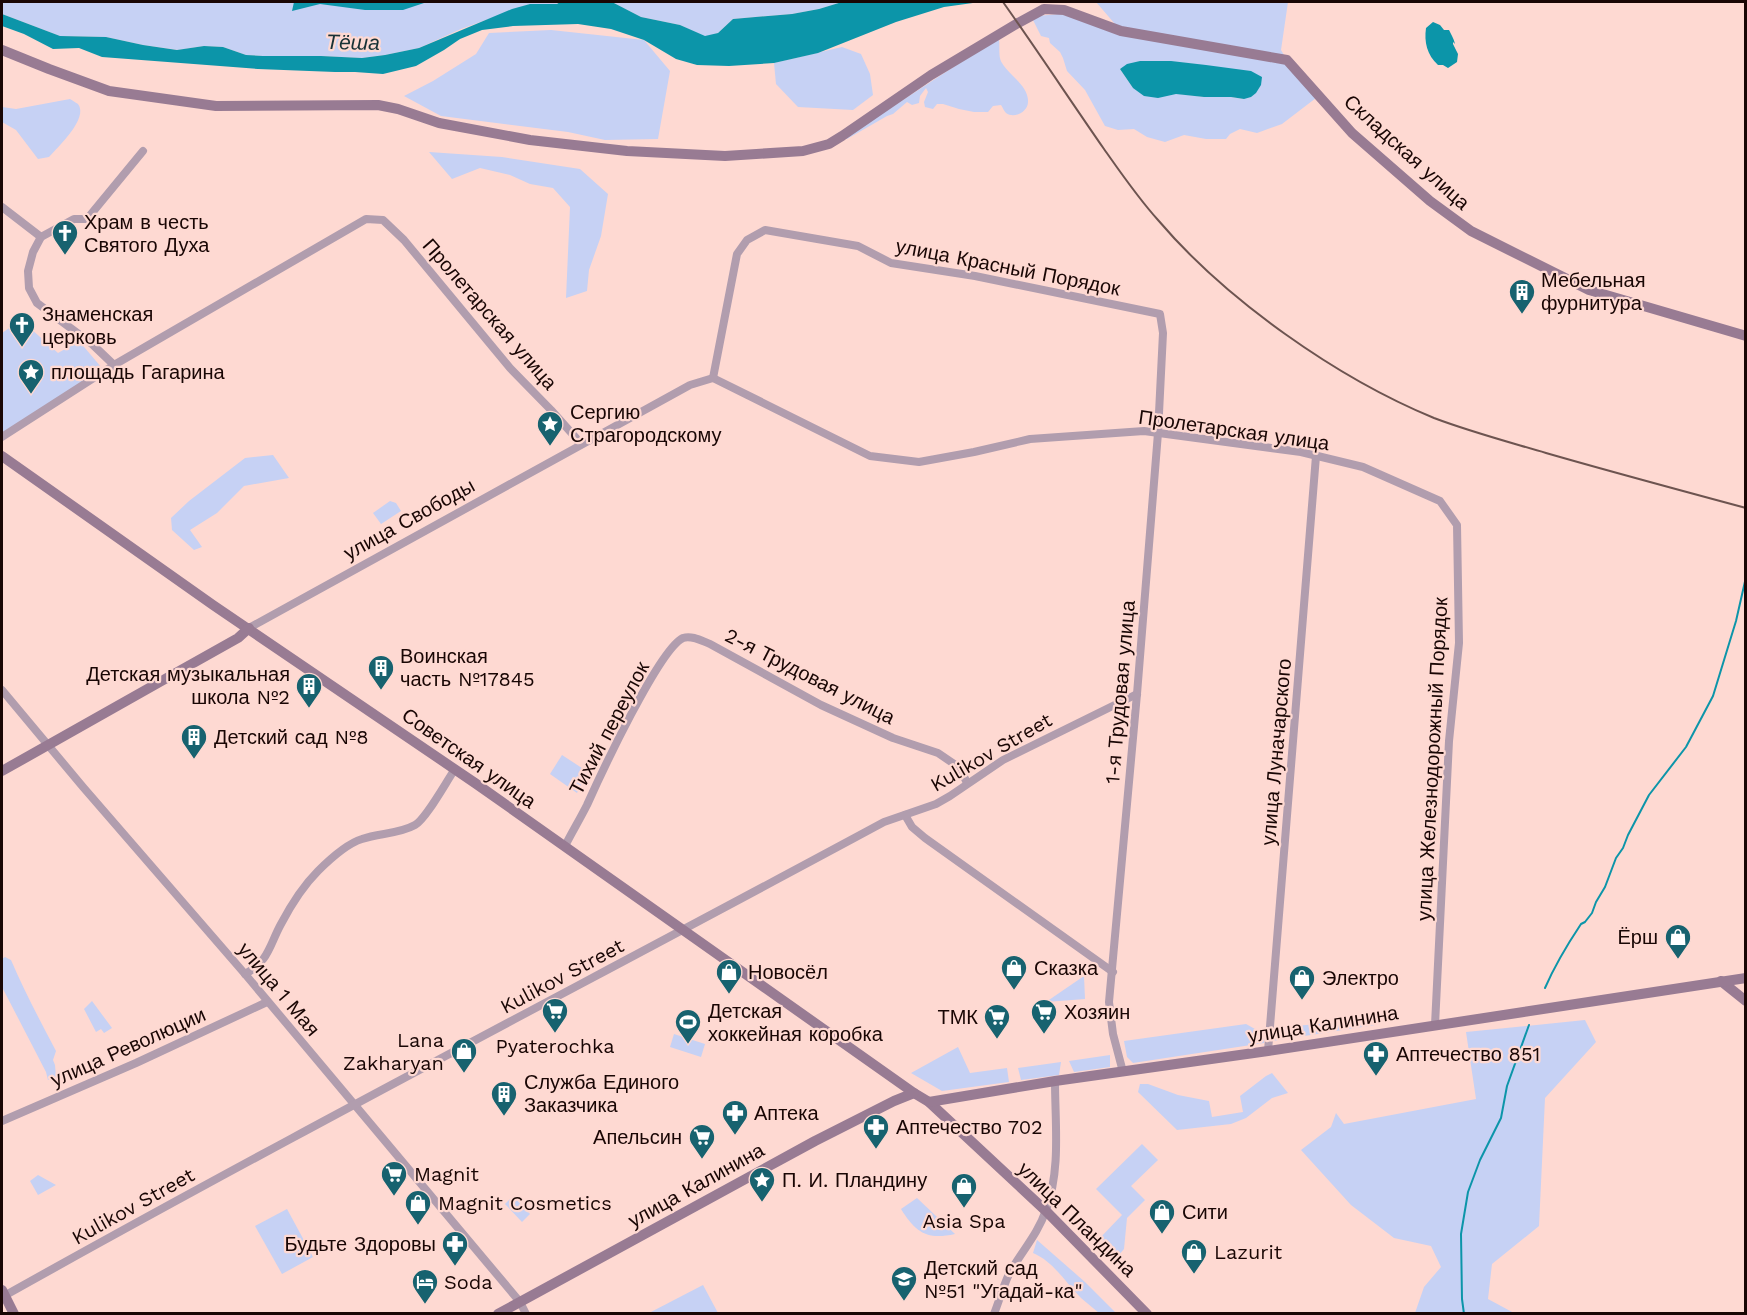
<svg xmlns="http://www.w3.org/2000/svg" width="1747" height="1315" font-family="'Work Sans',sans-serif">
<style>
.green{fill:#c6d1f4;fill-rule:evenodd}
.water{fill:#0c95a9}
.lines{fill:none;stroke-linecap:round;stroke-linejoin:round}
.stream{stroke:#0c95a9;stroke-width:2}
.street{stroke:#b19dae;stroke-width:8}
.secondary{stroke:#987b93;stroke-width:10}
.rail{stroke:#6d5450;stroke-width:2}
.labels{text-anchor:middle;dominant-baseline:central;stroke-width:4.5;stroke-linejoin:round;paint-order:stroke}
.street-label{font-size:20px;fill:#190604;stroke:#fed9d2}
.poi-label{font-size:20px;fill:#190604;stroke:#fed9d2;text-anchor:start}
.water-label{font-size:21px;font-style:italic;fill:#183136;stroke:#fed9d2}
</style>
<rect width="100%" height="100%" fill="#fed9d2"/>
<!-- green -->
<g class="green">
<path d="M 2,2 L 559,2 L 557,4 L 530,4 L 461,29 L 419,48 L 385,55 L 362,58 L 321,56 L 263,56 L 246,55 L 223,47 L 204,46 L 178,50 L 143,45 L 106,37 L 60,36 L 2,14 Z"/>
<path d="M 612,2 L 842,2 L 819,9 L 792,14 L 733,19 L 718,33 L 705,37 L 680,25 L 641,17 Z"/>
<path d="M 1096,2 L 1288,2 L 1281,50 L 1287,60 L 1121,31 Z"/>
<path d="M 1059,14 L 1283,62 L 1316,98 L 1282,124 L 1257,133 L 1240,129 L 1230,134 L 1226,139 L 1206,139 L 1184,135 L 1165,142 L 1147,137 L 1134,129 L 1118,130 L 1105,126 L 1085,90 L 1067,71 L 1063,58 L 1060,52 L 1050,43 L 1049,38 L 1041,36 L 1033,20 L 1037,16 ZM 1140,61 L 1187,63 L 1226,69 L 1244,99 L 1231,97 L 1204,97 L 1133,88 L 1120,69 Z"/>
<path d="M 551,30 L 644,40 L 670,71 L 658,139 L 605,140 L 568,132 L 441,116 L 404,96 L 433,81 L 476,54 L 489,33 Z"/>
<path d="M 999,39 C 1000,47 998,57 1002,63 C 1009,75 1029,86 1028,102 C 1028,112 1014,119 1006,113 C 1004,111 1003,108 1001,105 L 993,106 L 988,112 L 974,112 L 959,109 L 943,104 L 937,104 L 933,109 L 925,107 L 924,102 L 928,92 L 926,88 L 920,96 L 919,103 L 912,105 L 907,102 L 893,114 L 887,116 L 847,139 L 846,137 C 897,105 946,70 999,39 Z"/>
<path d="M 842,47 L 861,54 L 870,74 L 873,95 L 853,110 L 798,107 L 776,84 L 774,63 Z"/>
<path d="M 70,99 C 70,99 78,104 78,104 C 89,118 58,147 49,157 L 38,159 L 16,130 L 2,122 L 2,107 L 16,109 Z"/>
<path d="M 429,152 L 502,157 L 580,169 L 608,194 L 601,236 L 589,270 L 587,291 L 566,298 L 570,207 L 553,188 L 530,184 L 510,175 L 480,168 L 452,179 Z"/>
<path d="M 21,320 L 58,353 L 79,341 L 107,374 L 2,435 L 2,333 Z"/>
<path d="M 273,455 L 289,478 L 244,486 L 217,513 L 190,530 L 202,547 L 194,550 L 172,530 L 171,518 L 189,501 L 245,458 Z"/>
<path d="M 390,501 L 396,503 L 401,511 L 381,524 L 373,513 Z"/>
<path d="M 562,755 L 588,772 L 577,793 L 550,774 Z"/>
<path d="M 5,957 L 11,960 C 24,990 40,1021 56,1051 L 53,1060 L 55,1065 L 56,1077 L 48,1080 L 46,1072 L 2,987 L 2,959 Z"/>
<path d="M 1084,976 L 1085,999 L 1046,1002 Z"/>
<path d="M 92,1001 L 112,1028 L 104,1033 L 101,1029 L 96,1032 L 84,1009 Z"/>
<path d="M 1585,1020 L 1596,1042 L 1545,1098 L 1539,1226 L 1492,1264 L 1488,1299 L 1514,1313 L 1415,1313 L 1424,1287 L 1441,1267 L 1431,1246 L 1394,1238 L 1351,1205 L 1301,1150 L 1331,1127 L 1336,1113 L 1344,1124 L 1476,1099 L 1466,1032 Z"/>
<path d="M 1328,1023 L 1375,1025 L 1272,1041 L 1273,1028 Z"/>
<path d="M 1246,1024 L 1264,1034 L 1264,1043 L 1133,1063 L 1127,1057 L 1124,1041 Z"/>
<path d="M 674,1034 L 705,1044 L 701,1057 L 670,1047 Z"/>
<path d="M 958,1047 L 970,1073 L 1007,1068 L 1009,1082 L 942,1091 L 911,1073 Z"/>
<path d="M 1110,1055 L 1110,1067 L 1074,1072 L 1069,1061 Z"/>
<path d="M 1061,1062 L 1059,1075 L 1021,1080 L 1018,1068 Z"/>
<path d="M 1272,1073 L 1288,1093 L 1272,1098 L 1246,1118 L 1231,1124 L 1177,1130 L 1138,1092 L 1140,1084 L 1148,1084 L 1178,1095 L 1209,1101 L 1212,1117 L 1243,1112 L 1240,1096 L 1266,1076 Z"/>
<path d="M 1142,1144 L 1158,1160 L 1131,1186 L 1145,1200 L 1127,1218 L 1124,1249 L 1118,1256 L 1100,1238 L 1122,1215 L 1096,1189 Z"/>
<path d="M 38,1175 L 56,1185 L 38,1195 L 30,1181 Z"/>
<path d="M 513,1196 L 530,1214 L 522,1222 L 505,1204 Z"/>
<path d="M 917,1198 L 955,1234 C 927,1240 916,1233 901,1209 Z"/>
<path d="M 287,1209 L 313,1257 L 282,1274 L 255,1226 Z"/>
<path d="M 1037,1240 L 1085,1282 L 1116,1313 L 1099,1313 C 1093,1308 1087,1303 1081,1298 C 1065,1282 1054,1262 1033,1253 Z"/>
<path d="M 703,1285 L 718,1313 L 649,1313 Z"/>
</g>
<!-- water -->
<g class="water">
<path d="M 294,2 L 427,2 L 403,10 L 365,10 L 320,4 L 292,11 Z"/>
<path d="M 560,2 L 612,2 L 641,17 L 680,25 L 705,36 L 718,33 L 733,19 L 792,14 L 819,9 L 842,2 L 980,2 L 944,7 L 896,22 L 818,53 L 774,63 L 729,66 L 697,65 L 676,59 L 644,40 L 611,29 L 578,24 L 513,26 L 482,30 L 460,39 L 444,50 L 416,66 L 383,74 L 355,72 L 335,72 L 258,69 L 102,57 L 79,48 L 53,49 L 24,34 L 2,26 L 2,14 L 60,36 L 106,37 L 143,45 L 177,50 L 204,46 L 223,47 L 246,55 L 263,56 L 321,56 L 362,58 L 385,55 L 419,48 L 512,9 L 530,4 L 557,4 Z"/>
<path d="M 1433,22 L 1440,25 L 1444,30 L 1449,30 C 1451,34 1454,39 1455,44 L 1453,42 L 1453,44 L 1458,54 L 1457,62 L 1448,68 L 1443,65 L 1438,65 C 1427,55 1424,42 1426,28 Z"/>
<path d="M 1140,61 L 1171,61 L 1206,65 L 1251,71 L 1262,77 L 1261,85 L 1256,93 L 1251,97 L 1244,99 L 1231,97 L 1204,97 L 1176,94 L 1158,98 L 1144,96 L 1133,88 L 1120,69 L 1127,64 Z"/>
</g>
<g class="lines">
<!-- stream -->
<g class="stream">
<path d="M 1545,988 C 1555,965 1567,945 1581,924 L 1585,922 L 1592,913 L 1596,902 L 1605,887 L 1616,858 L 1623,848 L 1628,835 L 1649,795 L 1686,747 L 1713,696 L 1736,621 L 1746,577"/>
<path d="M 1464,1314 L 1462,1299 L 1461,1234 L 1468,1192 L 1480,1160 L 1501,1118 L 1507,1086 L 1529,1025"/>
</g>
<!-- street -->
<g class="street">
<path d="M 2,207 L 41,237"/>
<path d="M 114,365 L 92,344 L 37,303 L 29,288 L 28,271 L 33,252 L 41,237 L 74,219 L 87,219 L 143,151"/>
<path d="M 713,378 L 737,254 L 747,240 L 765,230 L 858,246 L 891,263 L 975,276 L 1160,314 L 1163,333 L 1158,433 L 1137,694 L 1109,1002 L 1113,1034 L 1123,1072"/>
<path d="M 713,378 L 870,456 L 919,462 L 974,452 L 1030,439 L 1144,431 L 1301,452 L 1363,467 L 1440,501 L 1457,525 L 1459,643 L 1449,741 L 1435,1025"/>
<path d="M 2,437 L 114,365 L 366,219 L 383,220 L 404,240 L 510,368 L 551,410 L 576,438 L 580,445"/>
<path d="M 249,628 L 690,385 L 713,378"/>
<path d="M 2,690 L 83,787 L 245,974 L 520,1302 L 526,1314"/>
<path d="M 905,815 L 912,827 L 925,838 L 1113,972"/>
<path d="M 565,846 C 572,832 580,819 587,805 C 600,776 659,649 683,638 C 692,635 702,641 710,644 L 821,705 L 893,738 L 938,753 L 960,768 L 967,783"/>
<path d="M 245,974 C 269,961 269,946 281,924 C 291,905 303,886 318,871 C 329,860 346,844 362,839 C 379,833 399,834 415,825 C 426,819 446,782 455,769"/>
<path d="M 1268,1051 L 1316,456"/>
<path d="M 2,1121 L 136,1063 L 267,1002"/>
<path d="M 4,1296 C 295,1133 591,980 884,822 L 936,804 L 950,796 L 1003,760 L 1137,694"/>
<path d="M 994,1314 C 999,1301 1003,1287 1009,1274 C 1021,1252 1038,1234 1046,1210 C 1061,1169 1055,1124 1055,1081"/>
</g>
<!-- secondary -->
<g class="secondary">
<path d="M 2,50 L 49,69 L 109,91 L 216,106 L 378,105 L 398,109 L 439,123 L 530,140 L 627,151 L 725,156 L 803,151 L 829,144 L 842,136 L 931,75 L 1018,23 L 1044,9 L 1064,10 L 1121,31 L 1287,60 L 1352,133 L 1430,201 L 1471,231 L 1589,290 L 1746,336"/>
<path d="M 2,456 L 213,605 L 475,783 L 914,1093 L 929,1102 L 1046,1211 L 1147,1314"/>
<path d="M 2,771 L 181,670 L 238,638 L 249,628"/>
<path d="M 1721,981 L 1746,1001"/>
<path d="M 929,1102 L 1055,1081 L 1268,1051 L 1746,978"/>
<path d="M 2,1290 L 14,1314"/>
<path d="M 498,1314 L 815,1141 L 894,1101 L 914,1093"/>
</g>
<!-- rail -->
<path class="rail" d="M 1003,2 C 1037,50 1070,100 1104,149 C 1121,173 1138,198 1158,220 C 1226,300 1337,378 1434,418 C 1471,432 1509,442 1546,453 C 1612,472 1679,490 1746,508"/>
</g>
<!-- icons -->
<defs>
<g id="church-pin" transform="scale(1.35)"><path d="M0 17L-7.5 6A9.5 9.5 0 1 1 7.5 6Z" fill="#17626f" stroke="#fed9d2"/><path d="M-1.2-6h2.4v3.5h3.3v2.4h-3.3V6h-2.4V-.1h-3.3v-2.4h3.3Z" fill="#fff"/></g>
<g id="building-pin" transform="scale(1.35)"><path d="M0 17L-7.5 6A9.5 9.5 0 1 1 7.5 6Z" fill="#17626f" stroke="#fed9d2"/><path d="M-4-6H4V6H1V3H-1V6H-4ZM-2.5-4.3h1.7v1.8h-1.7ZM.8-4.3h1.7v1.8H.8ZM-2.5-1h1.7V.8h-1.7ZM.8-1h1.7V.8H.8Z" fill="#fff"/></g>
<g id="sight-pin" transform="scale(1.35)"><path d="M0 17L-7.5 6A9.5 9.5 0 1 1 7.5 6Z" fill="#17626f" stroke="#fed9d2"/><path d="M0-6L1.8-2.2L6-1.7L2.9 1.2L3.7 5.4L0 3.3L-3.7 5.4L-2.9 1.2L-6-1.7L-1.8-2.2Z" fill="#fff"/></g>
<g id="shop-pin" transform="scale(1.35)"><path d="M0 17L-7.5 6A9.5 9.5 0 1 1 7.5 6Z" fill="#17626f" stroke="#fed9d2"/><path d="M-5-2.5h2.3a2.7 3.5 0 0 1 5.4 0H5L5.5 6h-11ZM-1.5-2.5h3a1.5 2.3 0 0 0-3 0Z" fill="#fff"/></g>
<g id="supermarket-pin" transform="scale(1.35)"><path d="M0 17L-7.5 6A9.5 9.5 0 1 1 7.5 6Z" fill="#17626f" stroke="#fed9d2"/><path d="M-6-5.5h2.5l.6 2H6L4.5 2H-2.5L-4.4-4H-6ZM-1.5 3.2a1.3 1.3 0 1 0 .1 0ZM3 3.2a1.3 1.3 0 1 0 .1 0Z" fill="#fff"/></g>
<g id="stadium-pin" transform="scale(1.35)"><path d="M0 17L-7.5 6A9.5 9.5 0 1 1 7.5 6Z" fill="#17626f" stroke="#fed9d2"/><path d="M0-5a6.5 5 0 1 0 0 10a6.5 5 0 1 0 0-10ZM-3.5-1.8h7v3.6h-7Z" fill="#fff"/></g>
<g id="pharmacy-pin" transform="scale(1.35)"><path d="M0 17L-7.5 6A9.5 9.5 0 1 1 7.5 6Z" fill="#17626f" stroke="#fed9d2"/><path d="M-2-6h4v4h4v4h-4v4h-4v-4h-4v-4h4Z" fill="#fff"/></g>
<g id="school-pin" transform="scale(1.35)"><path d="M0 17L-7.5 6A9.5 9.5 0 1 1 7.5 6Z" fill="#17626f" stroke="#fed9d2"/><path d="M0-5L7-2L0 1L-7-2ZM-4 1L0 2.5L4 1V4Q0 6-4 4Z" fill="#fff"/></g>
<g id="hotel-pin" transform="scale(1.35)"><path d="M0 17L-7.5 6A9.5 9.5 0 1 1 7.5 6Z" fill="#17626f" stroke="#fed9d2"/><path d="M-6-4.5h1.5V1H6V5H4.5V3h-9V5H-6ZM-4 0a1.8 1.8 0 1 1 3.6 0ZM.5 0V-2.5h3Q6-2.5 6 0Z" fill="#fff"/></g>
</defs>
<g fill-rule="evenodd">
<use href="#church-pin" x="65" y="233"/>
<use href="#building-pin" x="1522" y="292"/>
<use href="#church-pin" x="22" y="325"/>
<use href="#sight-pin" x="31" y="372"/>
<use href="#sight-pin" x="550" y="424"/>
<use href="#building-pin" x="381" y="668"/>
<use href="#building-pin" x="309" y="686"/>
<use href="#building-pin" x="194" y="737"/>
<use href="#shop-pin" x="1678" y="937"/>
<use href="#shop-pin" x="1014" y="968"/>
<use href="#shop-pin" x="729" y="972"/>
<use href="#shop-pin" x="1302" y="978"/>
<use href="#supermarket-pin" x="555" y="1011"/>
<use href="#supermarket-pin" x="1044" y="1012"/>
<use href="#supermarket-pin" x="997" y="1017"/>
<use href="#stadium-pin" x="688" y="1022"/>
<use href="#shop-pin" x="464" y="1051"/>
<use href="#pharmacy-pin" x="1376" y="1054"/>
<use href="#building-pin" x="504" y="1094"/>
<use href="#pharmacy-pin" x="735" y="1113"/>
<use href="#pharmacy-pin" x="876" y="1127"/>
<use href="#supermarket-pin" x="702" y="1137"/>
<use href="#supermarket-pin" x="394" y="1174"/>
<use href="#sight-pin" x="762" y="1180"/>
<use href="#shop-pin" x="964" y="1186"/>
<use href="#shop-pin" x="418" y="1203"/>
<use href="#shop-pin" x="1162" y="1212"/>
<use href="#pharmacy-pin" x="455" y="1244"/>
<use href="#shop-pin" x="1194" y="1252"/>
<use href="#school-pin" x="904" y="1279"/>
<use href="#hotel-pin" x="425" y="1282"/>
</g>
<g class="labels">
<!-- street labels -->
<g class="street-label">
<text transform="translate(1407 152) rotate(42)">Складская улица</text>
<text transform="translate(1008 267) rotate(11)">улица Красный Порядок</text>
<text transform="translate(490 314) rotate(49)">Пролетарская улица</text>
<text transform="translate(1234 430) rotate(8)">Пролетарская улица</text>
<text transform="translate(409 519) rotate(-29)">улица Свободы</text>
<text transform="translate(810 676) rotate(27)">2-я Трудовая улица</text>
<text transform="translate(1120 692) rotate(-85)">1-я Трудовая улица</text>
<text transform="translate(609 728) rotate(-62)">Тихий переулок</text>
<text transform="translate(991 752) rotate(-30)">Kulikov Street</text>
<text transform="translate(1276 752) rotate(-85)">улица Луначарского</text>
<text transform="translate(469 758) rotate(35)">Советская улица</text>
<text transform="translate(1432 759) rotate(-87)">улица Железнодорожный Порядок</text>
<text transform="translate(562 976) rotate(-28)">Kulikov Street</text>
<text transform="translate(279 989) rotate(50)">улица 1 Мая</text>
<text transform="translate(1323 1024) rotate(-9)">улица Калинина</text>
<text transform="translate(128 1047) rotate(-24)">улица Революции</text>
<text transform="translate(696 1185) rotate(-29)">улица Калинина</text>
<text transform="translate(133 1206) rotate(-29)">Kulikov Street</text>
<text transform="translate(1077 1219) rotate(44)">улица Пландина</text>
</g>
<!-- poi labels -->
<g class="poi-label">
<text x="84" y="222">Храм в честь<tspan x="84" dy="23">Святого Духа</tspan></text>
<text x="1541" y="280">Мебельная<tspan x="1541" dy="23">фурнитура</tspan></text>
<text x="42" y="314">Знаменская<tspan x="42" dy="23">церковь</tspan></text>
<text x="51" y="372">площадь Гагарина</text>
<text x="570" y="412">Сергию<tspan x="570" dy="23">Страгородскому</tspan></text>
<text x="400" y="656">Воинская<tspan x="400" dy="23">часть №17845</tspan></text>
<text x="290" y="674" text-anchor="end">Детская музыкальная<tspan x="290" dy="23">школа №2</tspan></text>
<text x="214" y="737">Детский сад №8</text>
<text x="1658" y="937" text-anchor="end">Ёрш</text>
<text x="1034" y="968">Сказка</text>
<text x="748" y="972">Новосёл</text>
<text x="1322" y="978">Электро</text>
<text x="708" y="1011">Детская<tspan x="708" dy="23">хоккейная коробка</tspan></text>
<text x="1064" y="1012">Хозяин</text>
<text x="978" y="1017" text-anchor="end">ТМК</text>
<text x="444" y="1040" text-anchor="end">Lana<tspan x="444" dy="23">Zakharyan</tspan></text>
<text x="555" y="1046" text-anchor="middle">Pyaterochka</text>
<text x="1396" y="1054">Аптечество 851</text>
<text x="524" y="1082">Служба Единого<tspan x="524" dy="23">Заказчика</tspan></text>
<text x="754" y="1113">Аптека</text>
<text x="896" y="1127">Аптечество 702</text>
<text x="682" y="1137" text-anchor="end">Апельсин</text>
<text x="414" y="1174">Magnit</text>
<text x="782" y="1180">П. И. Пландину</text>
<text x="438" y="1203">Magnit Cosmetics</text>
<text x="1182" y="1212">Сити</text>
<text x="964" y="1221" text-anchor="middle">Asia Spa</text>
<text x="436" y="1244" text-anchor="end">Будьте Здоровы</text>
<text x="1214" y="1252">Lazurit</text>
<text x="924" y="1268">Детский сад<tspan x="924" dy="23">№51 "Угадай-ка"</tspan></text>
<text x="444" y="1282">Soda</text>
</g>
<!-- water labels -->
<g class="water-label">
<text transform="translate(353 42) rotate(1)">Тёша</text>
</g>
</g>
<!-- border -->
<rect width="1747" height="1315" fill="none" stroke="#190604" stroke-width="6"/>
</svg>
